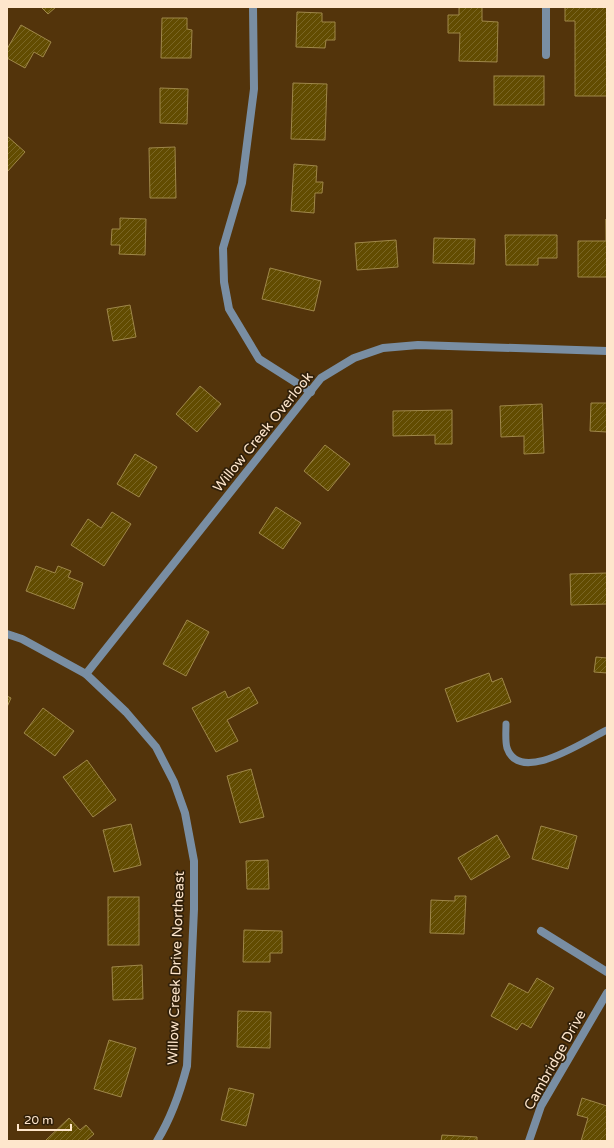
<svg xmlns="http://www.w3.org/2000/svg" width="614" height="1148" font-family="'Varela Round',sans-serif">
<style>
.building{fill:url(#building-hatch);stroke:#9f8749}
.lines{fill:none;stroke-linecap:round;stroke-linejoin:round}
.service{stroke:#798ea3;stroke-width:7}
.minor{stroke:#798ea3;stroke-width:8}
.labels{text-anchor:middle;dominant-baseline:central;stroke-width:3.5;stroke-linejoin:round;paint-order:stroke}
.street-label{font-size:14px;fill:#fee6cc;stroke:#301f09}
</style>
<defs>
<pattern id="building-hatch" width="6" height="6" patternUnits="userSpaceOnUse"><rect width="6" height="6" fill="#624c01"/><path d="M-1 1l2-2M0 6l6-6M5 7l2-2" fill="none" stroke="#7a6625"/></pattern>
</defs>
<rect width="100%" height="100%" fill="#53340b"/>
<!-- building -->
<g class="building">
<path d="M 41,7 L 56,7 L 48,14 Z"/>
<path d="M 459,7 L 482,7 L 482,21 L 498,22 L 497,62 L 459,61 L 460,33 L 448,33 L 448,15 L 459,15 Z"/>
<path d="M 565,7 L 607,7 L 607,96 L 575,96 L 575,21 L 565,21 Z"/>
<path d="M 297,12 L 322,13 L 322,22 L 335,22 L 335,40 L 326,40 L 325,48 L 296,47 Z"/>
<path d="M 162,18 L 187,18 L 187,29 L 192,30 L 191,58 L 161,58 Z"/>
<path d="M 21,25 L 51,42 L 43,57 L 34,52 L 25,68 L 7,58 L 7,49 Z"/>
<rect x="494" y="76" width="50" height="29"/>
<path d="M 293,83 L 327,84 L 325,140 L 291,139 Z"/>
<path d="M 160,88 L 188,89 L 187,124 L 160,123 Z"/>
<path d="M 7,136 L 25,152 L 7,172 Z"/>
<path d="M 175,147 L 176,198 L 150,198 L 149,148 Z"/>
<path d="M 294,164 L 317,166 L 316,182 L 323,182 L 322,193 L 315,193 L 314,213 L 291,211 Z"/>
<path d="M 120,218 L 146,219 L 145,255 L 119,254 L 120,245 L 111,245 L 112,229 L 120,229 Z"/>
<path d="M 606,219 L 607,277 L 578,277 L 578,241 L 606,241 Z"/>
<path d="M 505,235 L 557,235 L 557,258 L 538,258 L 538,265 L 506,265 Z"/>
<path d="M 434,238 L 475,239 L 474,264 L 433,263 Z"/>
<path d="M 396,240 L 398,267 L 357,270 L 355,243 Z"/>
<path d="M 270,268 L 321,281 L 314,311 L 262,299 Z"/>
<path d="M 130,305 L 136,337 L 113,341 L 107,309 Z"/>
<path d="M 200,386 L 221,404 L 197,432 L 176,414 Z"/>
<path d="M 591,403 L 607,403 L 607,432 L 590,431 Z"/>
<path d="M 542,404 L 544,453 L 524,454 L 524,436 L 501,437 L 500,406 Z"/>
<path d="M 452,410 L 452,444 L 435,444 L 435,435 L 393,436 L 393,411 Z"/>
<path d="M 325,445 L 350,464 L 328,491 L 304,471 Z"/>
<path d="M 135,454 L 157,467 L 139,497 L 117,484 Z"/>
<path d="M 276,507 L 301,523 L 283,549 L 259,533 Z"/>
<path d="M 112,512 L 131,524 L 104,566 L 71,545 L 88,519 L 101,528 Z"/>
<path d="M 36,566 L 55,573 L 58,566 L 71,571 L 68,577 L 83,583 L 74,609 L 26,591 Z"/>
<path d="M 607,573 L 607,604 L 571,605 L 570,574 Z"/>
<path d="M 187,620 L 209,632 L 186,676 L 163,664 Z"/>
<path d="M 596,657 L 607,658 L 607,673 L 594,672 Z"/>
<path d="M 489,673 L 492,682 L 502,678 L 511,702 L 457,722 L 445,689 Z"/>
<path d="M 249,687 L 258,703 L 227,720 L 238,741 L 216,752 L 192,708 L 225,691 L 228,698 Z"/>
<path d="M 7,696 L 11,698 L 7,707 Z"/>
<path d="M 43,708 L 74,731 L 55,756 L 24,733 Z"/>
<path d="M 87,760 L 116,800 L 93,817 L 63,777 Z"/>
<path d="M 251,769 L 264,817 L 240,823 L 227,776 Z"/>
<path d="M 131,824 L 141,865 L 114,872 L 103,830 Z"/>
<path d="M 541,826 L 577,836 L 568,869 L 532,859 Z"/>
<path d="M 497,835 L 510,857 L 471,880 L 458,858 Z"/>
<path d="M 268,860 L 269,889 L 247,889 L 246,861 Z"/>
<path d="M 455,896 L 466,896 L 464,934 L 430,933 L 431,900 L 455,901 Z"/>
<rect x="108" y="897" width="31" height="48"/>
<path d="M 244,930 L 282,931 L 282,953 L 270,953 L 270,962 L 243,962 Z"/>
<path d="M 142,965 L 143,999 L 113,1000 L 112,967 Z"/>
<path d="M 537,978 L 554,988 L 531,1028 L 522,1023 L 517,1030 L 491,1016 L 509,983 L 528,993 Z"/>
<path d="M 238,1011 L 271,1012 L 270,1048 L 237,1047 Z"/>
<path d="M 109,1040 L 136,1048 L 121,1097 L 94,1089 Z"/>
<path d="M 229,1088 L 254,1094 L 246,1126 L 221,1120 Z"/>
<path d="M 582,1098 L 607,1106 L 607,1141 L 581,1141 L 588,1118 L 577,1115 Z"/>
<path d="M 69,1118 L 80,1130 L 86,1125 L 94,1134 L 86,1141 L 45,1141 Z"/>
<path d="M 442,1135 L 477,1137 L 477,1141 L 441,1141 Z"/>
</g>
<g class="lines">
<!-- service -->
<path class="service" d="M 506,724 C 506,732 505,741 507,748 C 520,786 587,739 607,730"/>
<!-- minor -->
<g class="minor">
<path d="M 253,7 L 254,89 L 242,183 L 223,248 L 224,282 L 229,309 L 259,359 L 311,392"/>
<path d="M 546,7 L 546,55"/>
<path d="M 7,634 L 22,639 L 86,674 L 126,712 L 156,747 L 174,782 L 185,813 L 194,861 L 194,909 L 187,1066 C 180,1093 171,1118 157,1141"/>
<path d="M 86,674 L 321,378 L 354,358 L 383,348 L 418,345 L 607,351"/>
<path d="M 541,931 L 607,972"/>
<path d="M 529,1141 L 541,1106 L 607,993"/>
</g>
</g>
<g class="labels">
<!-- street labels -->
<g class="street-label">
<text transform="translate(263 432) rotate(-51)">Willow Creek Overlook</text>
<text transform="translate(176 968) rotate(-88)">Willow Creek Drive Northeast</text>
<text transform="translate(555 1060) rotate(-61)">Cambridge Drive</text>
</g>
</g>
<!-- border -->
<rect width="614" height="1148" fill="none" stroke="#fee6cc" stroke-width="16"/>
<!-- scale -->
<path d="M18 1124v6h53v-6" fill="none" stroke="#fee6cc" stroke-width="2"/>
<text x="24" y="1124" font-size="12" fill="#fee6cc" stroke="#301f09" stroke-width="3" paint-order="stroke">20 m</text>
</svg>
